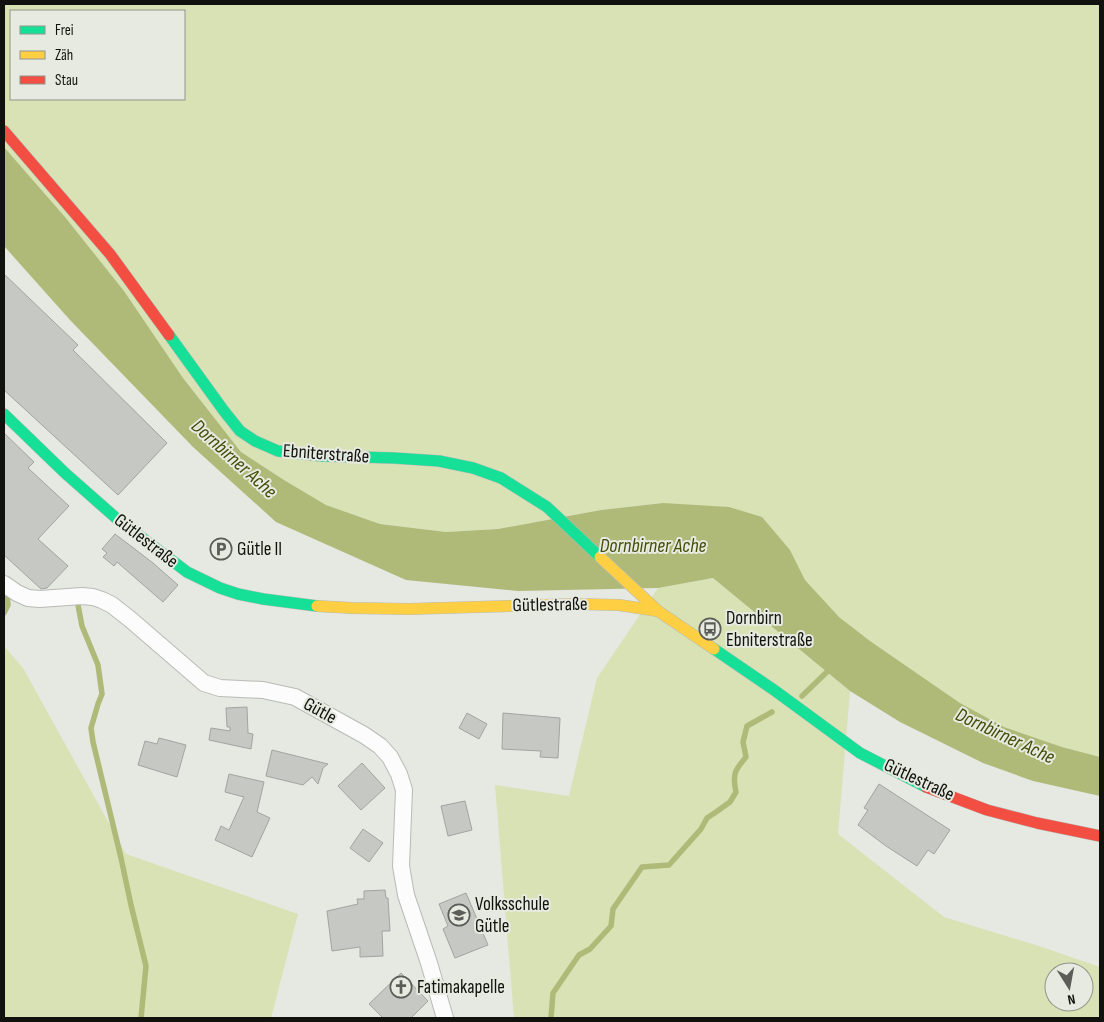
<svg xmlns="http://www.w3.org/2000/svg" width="1104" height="1022" font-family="'Sofia Sans Condensed',sans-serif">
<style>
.green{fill:#d8e2b4;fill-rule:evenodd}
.water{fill:#afba79}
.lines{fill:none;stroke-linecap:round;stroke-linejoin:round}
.stream{stroke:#afba79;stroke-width:5.5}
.building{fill:#c6c8c3;stroke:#a3a4a0}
.street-casing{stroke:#b9bbb6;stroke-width:18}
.fast-casing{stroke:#b9bbb6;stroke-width:12}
.slow-casing{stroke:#b9bbb6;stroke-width:12}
.jam-casing{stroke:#b9bbb6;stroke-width:12}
.street{stroke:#fbfcfb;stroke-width:16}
.fast{stroke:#16e098;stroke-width:11}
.slow{stroke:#ffcf43;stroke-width:11}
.jam{stroke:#f24e42;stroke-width:11}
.labels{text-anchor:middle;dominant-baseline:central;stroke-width:4;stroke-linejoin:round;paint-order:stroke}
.street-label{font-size:19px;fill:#11120e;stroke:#e7eae0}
.poi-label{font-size:19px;fill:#11120e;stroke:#e7eae0;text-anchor:start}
.water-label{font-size:20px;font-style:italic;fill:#434d06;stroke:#e7eae0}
</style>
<rect width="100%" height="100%" fill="#e6e8e2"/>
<!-- green -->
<g class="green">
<path d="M 4,4 L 1100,4 L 1100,757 L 1062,747 L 1004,727 L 960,703 L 870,641 L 839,617 L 805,580 L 790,550 L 663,503 L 601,510 L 498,529 L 446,532 L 380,524 L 326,505 L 284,480 L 241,452 L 183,378 L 124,291 L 65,217 L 4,147 ZM 11,11 L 184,11 L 184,99 L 11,99 Z"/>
<path d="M 713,578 L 850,691 L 838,834 L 944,917 L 1042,947 L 1100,967 L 1100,1018 L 514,1018 L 495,785 L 569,796 L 597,678 L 658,588 ZM 1054,972 L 1084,972 L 1084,1002 L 1054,1002 Z"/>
<path d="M 4,646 L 23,668 L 126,854 L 298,914 L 271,1018 L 4,1018 Z"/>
</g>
<!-- water -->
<path class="water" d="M 4,147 L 65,217 L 124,291 L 183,378 L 241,452 L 284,480 L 326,505 L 380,524 L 446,532 L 498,529 L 601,510 L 663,503 L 729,507 L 762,517 L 790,550 L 805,580 L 839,617 L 870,641 L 960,703 L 1004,727 L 1062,747 L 1100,757 L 1100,796 L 1033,781 L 983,763 L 900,722 L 850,691 L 713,578 L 658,588 L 518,591 L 406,580 L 276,522 L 193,447 L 70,320 L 4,246 Z"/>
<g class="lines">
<!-- stream -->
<g class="stream">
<path d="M 78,605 L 82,626 L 98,665 L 102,694 L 98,704 L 91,728 L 93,742 L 121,858 L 131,905 L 146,966 L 141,1018"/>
<path d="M 4,613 L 8,605 L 7,593"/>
<path d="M 802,696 L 831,668"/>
<path d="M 551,1018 L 553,993 L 579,955 L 590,949 L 611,926 L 613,909 L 642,867 L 669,865 L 701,829 L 707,818 L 716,812 L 730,802 L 736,792 C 732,774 735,770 746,757 L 743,742 L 747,726 L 772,712"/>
</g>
</g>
<!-- building -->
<g class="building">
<path d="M 4,274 L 78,345 L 73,350 L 167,443 L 118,495 L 4,390 Z"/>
<path d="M 4,433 L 34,462 L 28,468 L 69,506 L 38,539 L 68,566 L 47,588 L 41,589 L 4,555 Z"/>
<path d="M 115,534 L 153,563 L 178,585 L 163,602 L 117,562 L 114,566 L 103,557 L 107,553 L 102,549 Z"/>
<path d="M 247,707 L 248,733 L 253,734 L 251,749 L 209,740 L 211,728 L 230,731 L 230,727 L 227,727 L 226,708 Z"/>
<path d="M 467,713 L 487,724 L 479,739 L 459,728 Z"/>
<path d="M 503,713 L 560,718 L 558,758 L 540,757 L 541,751 L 502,749 Z"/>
<path d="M 159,738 L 186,745 L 177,777 L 138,765 L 145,741 L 157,744 Z"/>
<path d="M 272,750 L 328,764 L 323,768 L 318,784 L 312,777 L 303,785 L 266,776 Z"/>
<path d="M 362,763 L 385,788 L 361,810 L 338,786 Z"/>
<path d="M 229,774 L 264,782 L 257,812 L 270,818 L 252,857 L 215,840 L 221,826 L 229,830 L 244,797 L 225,792 Z"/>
<path d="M 879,784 L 950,830 L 934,854 L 928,850 L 917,866 L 886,846 L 858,825 L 868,810 L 864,808 Z"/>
<path d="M 465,801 L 472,830 L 448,836 L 441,806 Z"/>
<path d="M 363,829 L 383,843 L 369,862 L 350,848 Z"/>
<path d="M 385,890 L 386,898 L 388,898 L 390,931 L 382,931 L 383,956 L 360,957 L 360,947 L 332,951 L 327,911 L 358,904 L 357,899 L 364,899 L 364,891 Z"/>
<path d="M 466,893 L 488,945 L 455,958 L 443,929 L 448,926 L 439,904 Z"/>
<path d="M 401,973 L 428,1001 L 411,1018 L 383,1018 L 369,1004 Z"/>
</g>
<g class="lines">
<!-- street casing -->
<g class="street-casing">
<path id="street" d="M 4,584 L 17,593 L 28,598 L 40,599 L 82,596 L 93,597 L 102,600 L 112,605 L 131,620 L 204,683 L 220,688 L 263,690 L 295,697 L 364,735 L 380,746 L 390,757 L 399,774 L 404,790 L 401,866 L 406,895 L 429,963 L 445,1018"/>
</g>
<!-- fast casing -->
<g class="fast-casing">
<g id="fast">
<path d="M 169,335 L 224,411 L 240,431 L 255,441 L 278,451 L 321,456 L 394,458 L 439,461 L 473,468 L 501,478 L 547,507 L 600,557"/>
<path d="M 4,414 L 65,473 L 116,518 L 187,572 L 220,588 L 238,594 L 263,599 L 317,606"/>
<path d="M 714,649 L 774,690 L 860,753 L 926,787"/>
</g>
</g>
<!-- slow casing -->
<g class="slow-casing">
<g id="slow">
<path d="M 600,557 L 658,611"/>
<path d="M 317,606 L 352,608 L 409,609 L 575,604 L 619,605 L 658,611 L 714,649"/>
</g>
</g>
<!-- jam casing -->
<g class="jam-casing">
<g id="jam">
<path d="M 4,131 L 110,254 L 169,335"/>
<path d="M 926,787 L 987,810 L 1037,823 L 1100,836"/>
</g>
</g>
<!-- street -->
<use href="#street" class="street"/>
<!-- fast -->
<use href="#fast" class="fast"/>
<!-- slow -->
<use href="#slow" class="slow"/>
<!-- jam -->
<use href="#jam" class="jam"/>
</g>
<!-- icons -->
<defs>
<g id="parking-ring" transform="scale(1.125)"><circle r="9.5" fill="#e7eae0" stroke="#5c5d58" stroke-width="1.5"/><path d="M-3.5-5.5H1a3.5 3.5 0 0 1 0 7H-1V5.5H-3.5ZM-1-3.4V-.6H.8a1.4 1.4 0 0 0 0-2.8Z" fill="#5c5d58"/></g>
<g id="bus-ring" transform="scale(1.125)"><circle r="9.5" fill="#e7eae0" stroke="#5c5d58" stroke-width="1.5"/><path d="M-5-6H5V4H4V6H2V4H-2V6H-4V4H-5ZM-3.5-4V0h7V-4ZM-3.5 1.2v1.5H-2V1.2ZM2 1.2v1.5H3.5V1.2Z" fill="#5c5d58"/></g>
<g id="school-ring" transform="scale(1.125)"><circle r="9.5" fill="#e7eae0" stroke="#5c5d58" stroke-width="1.5"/><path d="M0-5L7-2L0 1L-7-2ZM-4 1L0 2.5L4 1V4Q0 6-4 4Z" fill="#5c5d58"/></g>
<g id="church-ring" transform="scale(1.125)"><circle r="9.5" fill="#e7eae0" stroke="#5c5d58" stroke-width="1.5"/><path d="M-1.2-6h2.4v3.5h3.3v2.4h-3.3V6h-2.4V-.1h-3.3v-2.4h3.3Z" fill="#5c5d58"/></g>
</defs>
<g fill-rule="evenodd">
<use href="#parking-ring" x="221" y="549"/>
<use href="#bus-ring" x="710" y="629"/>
<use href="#school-ring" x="459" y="915"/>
<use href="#church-ring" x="401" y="987"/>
</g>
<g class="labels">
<!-- street labels -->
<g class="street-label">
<text transform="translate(326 454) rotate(4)">Ebniterstraße</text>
<text transform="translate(146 541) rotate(38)">Gütlestraße</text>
<text transform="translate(550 605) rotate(-1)">Gütlestraße</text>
<text transform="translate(320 711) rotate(29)">Gütle</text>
<text transform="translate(919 780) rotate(25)">Gütlestraße</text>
</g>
<!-- poi labels -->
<g class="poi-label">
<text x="237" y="549">Gütle II</text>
<text x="726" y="618">Dornbirn<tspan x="726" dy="22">Ebniterstraße</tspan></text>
<text x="475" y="904">Volksschule<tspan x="475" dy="22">Gütle</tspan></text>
<text x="417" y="987">Fatimakapelle</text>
</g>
<!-- water labels -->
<g class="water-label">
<text transform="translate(234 459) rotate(42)">Dornbirner Ache</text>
<text x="653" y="546">Dornbirner Ache</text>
<text transform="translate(1005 736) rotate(25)">Dornbirner Ache</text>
</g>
</g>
<!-- border -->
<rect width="1104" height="1022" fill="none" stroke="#11120e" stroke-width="10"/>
<!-- legend -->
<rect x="10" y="10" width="175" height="90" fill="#e7eae0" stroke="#91948c"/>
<rect x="20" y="26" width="25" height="8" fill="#16e098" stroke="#91948c"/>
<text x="55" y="35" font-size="15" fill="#11120e">Frei</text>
<rect x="20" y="51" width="25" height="8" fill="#ffcf43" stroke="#91948c"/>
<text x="55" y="60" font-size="15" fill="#11120e">Zäh</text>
<rect x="20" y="76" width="25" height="8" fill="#f24e42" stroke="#91948c"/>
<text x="55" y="85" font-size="15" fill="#11120e">Stau</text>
<!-- north arrow -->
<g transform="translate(1069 987) rotate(169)"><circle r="24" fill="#e7eae0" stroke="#91948c"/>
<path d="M0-4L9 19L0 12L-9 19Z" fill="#5c5d58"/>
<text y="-8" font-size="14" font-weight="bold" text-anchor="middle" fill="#11120e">N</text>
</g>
</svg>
